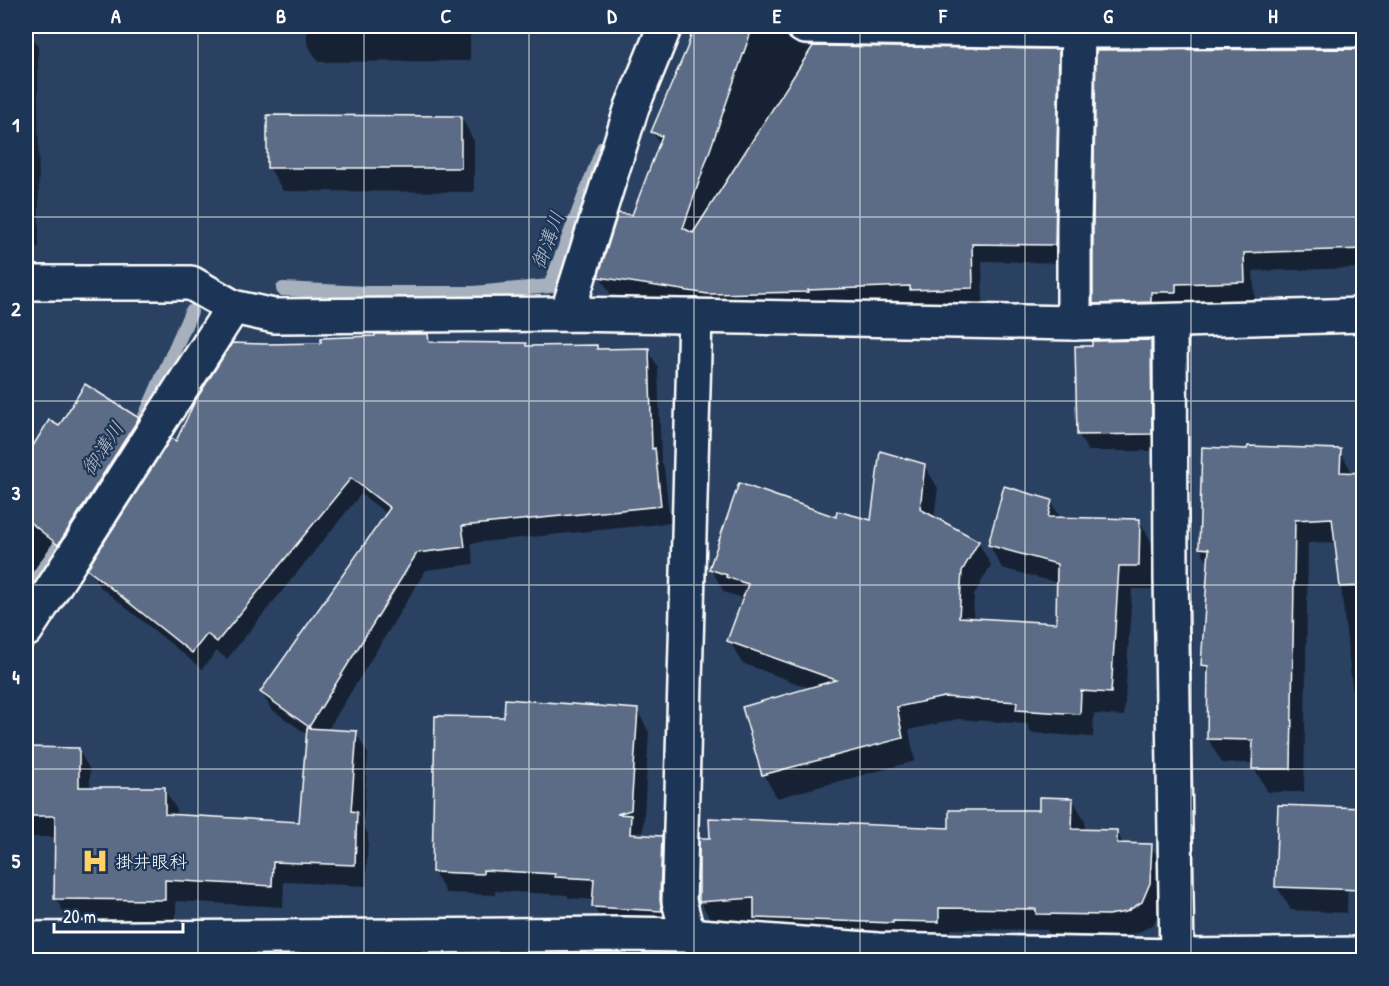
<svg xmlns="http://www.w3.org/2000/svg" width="1389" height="986" font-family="'Patrick Hand','Klee One',sans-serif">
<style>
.shadow{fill:#0007}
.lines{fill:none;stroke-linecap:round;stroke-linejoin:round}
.stream{stroke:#a7b1be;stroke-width:14}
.building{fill:#5b6c86;stroke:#fff;stroke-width:1.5}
.minor-casing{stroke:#fff;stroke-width:38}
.minor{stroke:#1d3557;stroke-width:33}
.grid{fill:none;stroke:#fff;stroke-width:1.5;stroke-opacity:0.55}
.labels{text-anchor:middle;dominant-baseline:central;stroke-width:4.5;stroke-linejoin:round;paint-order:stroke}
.poi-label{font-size:18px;fill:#fff;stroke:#1d3557;text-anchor:start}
.water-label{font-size:20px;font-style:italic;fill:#b6bec8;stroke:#1d3557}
.neatline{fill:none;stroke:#fff;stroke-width:2}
.grid-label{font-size:20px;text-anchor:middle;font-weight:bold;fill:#fff}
</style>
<rect width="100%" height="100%" fill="#2a4161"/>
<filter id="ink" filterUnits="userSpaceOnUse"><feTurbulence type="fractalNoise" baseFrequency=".0167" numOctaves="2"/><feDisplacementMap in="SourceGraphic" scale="12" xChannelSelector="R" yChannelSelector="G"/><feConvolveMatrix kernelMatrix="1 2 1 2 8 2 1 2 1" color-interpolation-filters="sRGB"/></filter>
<g filter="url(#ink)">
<!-- shadow -->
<g class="shadow">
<path d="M 26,26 L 38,46 L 39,247 L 26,247 Z"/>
<path d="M 307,26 L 467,26 L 470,31 L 470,61 L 318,62 L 307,43 Z"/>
<path d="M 696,26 L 811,26 L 795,40 L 795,44 L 805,47 L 1058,51 L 1069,69 L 1065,263 L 982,261 L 983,306 L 719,312 L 611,295 L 600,276 L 633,217 L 660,145 L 653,132 L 688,48 Z"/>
<path d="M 1364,50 L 1364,268 L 1253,271 L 1255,300 L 1185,302 L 1186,310 L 1105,322 L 1094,303 Z"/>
<path d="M 461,117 L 474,141 L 474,192 L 283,191 L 269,167 Z"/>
<path d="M 428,335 L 432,343 L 525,344 L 527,348 L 598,351 L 648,350 L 658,367 L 661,461 L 664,467 L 670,523 L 471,543 L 474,564 L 426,570 L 327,731 L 356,733 L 368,754 L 363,825 L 368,834 L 366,886 L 284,882 L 283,907 L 176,901 L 176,921 L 68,920 L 56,899 L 56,837 L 26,837 L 26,748 L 78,749 L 90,770 L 90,788 L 164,789 L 177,810 L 176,816 L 300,823 L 308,735 L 271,709 L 261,692 L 387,514 L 361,494 L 227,659 L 217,651 L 202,669 L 99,586 L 89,569 L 177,443 L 323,344 Z"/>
<path d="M 1150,341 L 1160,358 L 1161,451 L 1088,451 L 1078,434 L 1093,347 Z"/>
<path d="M 86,387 L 138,419 L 150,439 L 70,564 L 55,551 L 32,585 L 26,580 L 26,445 L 32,449 L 59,428 Z"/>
<path d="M 1340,451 L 1353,474 L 1364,474 L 1364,794 L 1336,542 L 1308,543 L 1304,792 L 1268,792 L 1254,768 L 1254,763 L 1222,763 L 1208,739 L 1209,675 L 1203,665 L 1209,564 L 1200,548 Z"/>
<path d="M 924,465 L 938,488 L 934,519 L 978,542 L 991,565 L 974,595 L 973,619 L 1058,625 L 1058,583 L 1002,568 L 989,545 L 1051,501 L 1061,519 L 1139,521 L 1153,544 L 1152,589 L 1132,589 L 1124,716 L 1094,714 L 1093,737 L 1031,733 L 1027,724 L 958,719 L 909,730 L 915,761 L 777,798 L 764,775 L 744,708 L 812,689 L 742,663 L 729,640 L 743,600 L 741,600 L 739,597 L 724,592 L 711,569 L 837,519 L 872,522 Z"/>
<path d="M 637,710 L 649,732 L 643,832 L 640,833 L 642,836 L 661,837 L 674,859 L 673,932 L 606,928 L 594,907 L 594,900 L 569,898 L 567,895 L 495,891 L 495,895 L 446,893 L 434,872 L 505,719 Z"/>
<path d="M 1073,800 L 1085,821 L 1085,830 L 1116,831 L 1124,845 L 1151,846 L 1164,867 L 1162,905 L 1154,924 L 1138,933 L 1121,936 L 1050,935 L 1047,930 L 951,929 L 950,943 L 768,939 L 756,920 L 712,923 L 700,901 L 950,829 L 1040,811 Z"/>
<path d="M 1348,875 L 1347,913 L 1291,910 L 1277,887 Z"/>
</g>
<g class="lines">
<!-- stream -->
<g class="stream">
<path d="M 283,289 L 366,293 L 474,293 L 550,286 L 603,148"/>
<path d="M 142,423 L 191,312"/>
<path d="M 26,594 L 87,506"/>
</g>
</g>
<!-- building -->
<g class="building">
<path d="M 694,26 L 753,26 L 683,228 L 693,233 L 813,46 L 1059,49 L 1055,245 L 972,244 L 973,288 L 910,290 L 910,286 L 808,290 L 809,292 L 708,294 L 598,277 L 618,213 L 632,215 L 662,136 L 651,132 L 687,48 Z"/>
<path d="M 1364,49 L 1364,249 L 1244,253 L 1245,282 L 1176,284 L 1176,292 L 1151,292 L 1151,302 L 1093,304 L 1093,224 L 1096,50 Z"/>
<path d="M 267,115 L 461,116 L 461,168 L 267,168 Z"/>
<path d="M 375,334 L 428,334 L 429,342 L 526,343 L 526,346 L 597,345 L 597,349 L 649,348 L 652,449 L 655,448 L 661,506 L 462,526 L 465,547 L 417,553 L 309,727 L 260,692 L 390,508 L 351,478 L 217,642 L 207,634 L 192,653 L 87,569 L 171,438 L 176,441 L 195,401 L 232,343 L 265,344 L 321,343 L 321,338 L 375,336 Z"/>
<path d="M 1151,340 L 1152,434 L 1077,435 L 1075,346 L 1092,346 L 1092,341 Z"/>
<path d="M 85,384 L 139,418 L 58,545 L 26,519 L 26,457 L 49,420 L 59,426 Z"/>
<path d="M 1248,446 L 1341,449 L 1340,472 L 1364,473 L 1364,586 L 1340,587 L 1332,518 L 1295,520 L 1291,769 L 1252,769 L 1253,740 L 1207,739 L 1208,666 L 1201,665 L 1209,549 L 1199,548 L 1202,447 L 1247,449 Z"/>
<path d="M 880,451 L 925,464 L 920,509 L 979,541 L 962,571 L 959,617 L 1056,623 L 1057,564 L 988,545 L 1004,486 L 1052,500 L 1048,517 L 1140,519 L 1139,566 L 1119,566 L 1111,693 L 1081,691 L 1080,714 L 1016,710 L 1017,702 L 944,697 L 897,707 L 903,738 L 762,775 L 742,707 L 836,680 L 727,641 L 748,584 L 726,577 L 727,575 L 709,569 L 739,483 L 836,517 L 837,511 L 871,520 Z"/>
<path d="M 505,699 L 638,709 L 631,810 L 617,814 L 631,815 L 630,834 L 662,836 L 660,900 L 662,911 L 592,907 L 594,879 L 555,877 L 555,874 L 483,870 L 483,874 L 432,872 L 435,716 L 504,717 Z"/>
<path d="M 307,728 L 357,731 L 351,811 L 357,812 L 355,865 L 273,862 L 272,886 L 165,880 L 165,900 L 54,899 L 55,816 L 26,816 L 26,747 L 79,748 L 79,787 L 165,787 L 165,814 L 299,822 Z"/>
<path d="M 1039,797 L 1073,798 L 1072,829 L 1117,830 L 1117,843 L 1152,844 L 1150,883 L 1142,902 L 1126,912 L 1108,915 L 1036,914 L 1036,909 L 939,908 L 939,922 L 893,921 L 893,923 L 754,918 L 754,898 L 699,902 L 699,838 L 710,838 L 709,818 L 949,828 L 949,810 L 1039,810 Z"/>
<path d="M 1278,805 L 1364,808 L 1364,890 L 1275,887 Z"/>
</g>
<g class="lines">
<!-- minor casing -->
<g class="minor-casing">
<g id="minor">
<path d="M 803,26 L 806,27 L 1078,31 L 1364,30"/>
<path d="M 26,283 L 191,283 L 233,307 L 274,316 L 567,314 L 1074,323 L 1364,315"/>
<path d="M 567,314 L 632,107 L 665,26"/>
<path d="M 1170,321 L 1171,576 L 1177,960"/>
<path d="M 1074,323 L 1074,224 L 1078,31"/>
<path d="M 26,630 L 233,307"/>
<path d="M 688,935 L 679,901 L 695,316"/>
<path d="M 26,939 L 623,934 L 688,935 L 878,950 L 1177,956 L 1364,954"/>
</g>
</g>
<!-- minor -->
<use href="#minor" class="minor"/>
</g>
</g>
<!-- grid -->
<path class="grid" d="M 198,26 L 198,960M 364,26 L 364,960M 529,26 L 529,960M 694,26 L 694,960M 860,26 L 860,960M 1025,26 L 1025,960M 1191,26 L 1191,960M 26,217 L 1364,217M 26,401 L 1364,401M 26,585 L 1364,585M 26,769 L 1364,769"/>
<!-- icons -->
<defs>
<g id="hospital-bare" transform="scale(2.07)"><path d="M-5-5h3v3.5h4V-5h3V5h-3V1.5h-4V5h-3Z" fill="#ffd166" stroke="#1d3557" stroke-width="2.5" paint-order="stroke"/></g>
</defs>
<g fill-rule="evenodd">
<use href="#hospital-bare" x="95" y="861"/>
</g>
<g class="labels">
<!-- poi labels -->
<g class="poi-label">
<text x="115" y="861">掛井眼科</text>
</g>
<!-- water labels -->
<g class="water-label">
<text transform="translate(547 240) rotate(-69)">御溝川</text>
<text transform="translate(102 448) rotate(-56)">御溝川</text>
</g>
</g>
<!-- margin -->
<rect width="1389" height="986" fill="none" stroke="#1d3557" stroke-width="66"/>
<!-- scale -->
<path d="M54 923v9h129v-9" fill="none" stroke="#ffffff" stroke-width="3"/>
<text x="63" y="923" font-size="18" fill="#ffffff" stroke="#1d3557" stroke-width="4.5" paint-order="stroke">20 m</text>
<rect x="33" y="33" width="1323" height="920" class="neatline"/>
<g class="grid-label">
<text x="116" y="23">A</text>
<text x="281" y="23">B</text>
<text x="446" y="23">C</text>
<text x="612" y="23">D</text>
<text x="777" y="23">E</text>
<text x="943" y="23">F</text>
<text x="1108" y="23">G</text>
<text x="1273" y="23">H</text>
<text x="16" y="132">1</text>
<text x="16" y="316">2</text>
<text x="16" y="500">3</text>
<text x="16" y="684">4</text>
<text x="16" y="868">5</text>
</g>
</svg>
